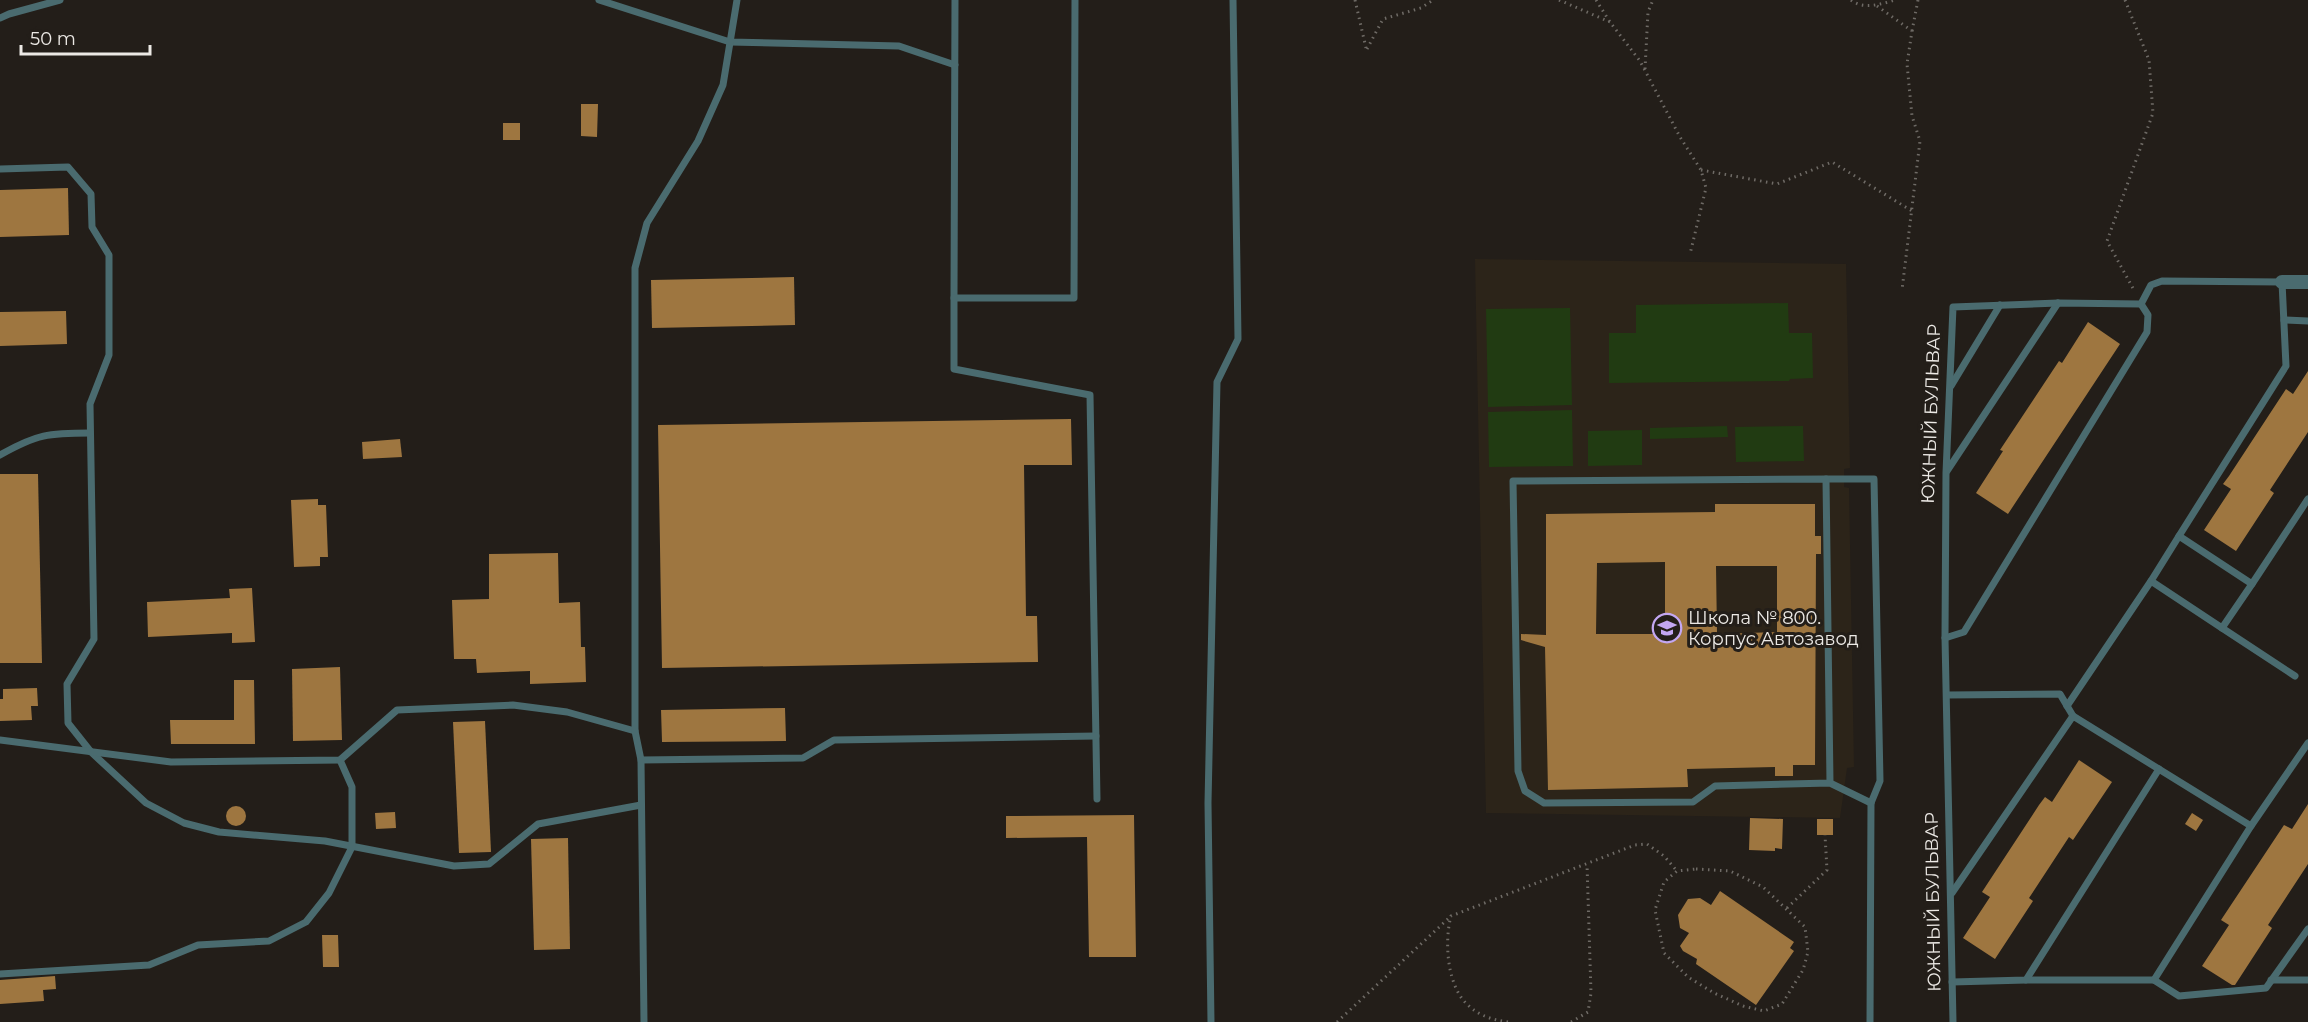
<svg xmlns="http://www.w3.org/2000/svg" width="2308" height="1022" font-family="Montserrat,sans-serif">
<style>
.built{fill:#2c2419}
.green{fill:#213b12}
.building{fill:#9e7640;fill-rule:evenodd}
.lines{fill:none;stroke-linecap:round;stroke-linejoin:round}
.path{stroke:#6f6b66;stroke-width:3;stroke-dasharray:1.5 4.5;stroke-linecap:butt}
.service{stroke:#4a6b6f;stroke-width:7}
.minor{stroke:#4a6b6f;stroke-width:14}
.labels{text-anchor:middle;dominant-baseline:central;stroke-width:6;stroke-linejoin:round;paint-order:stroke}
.street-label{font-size:18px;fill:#ece9e5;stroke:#231e19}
.poi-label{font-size:18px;fill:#ece9e5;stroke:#231e19;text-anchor:start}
</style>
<rect width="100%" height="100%" fill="#231e19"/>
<!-- built -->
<path class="built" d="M 1475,259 L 1846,264 L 1850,468 L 1844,469 L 1844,487 L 1849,488 L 1854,767 L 1847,768 L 1840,818 L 1486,813 Z"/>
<!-- green -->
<g class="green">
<path d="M 1788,303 L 1789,333 L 1812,333 L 1813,378 L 1790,379 L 1789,381 L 1609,383 L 1609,333 L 1636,333 L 1636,305 Z"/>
<path d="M 1570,308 L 1572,405 L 1488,407 L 1486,309 Z"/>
<path d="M 1572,410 L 1573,466 L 1489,467 L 1488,412 Z"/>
<path d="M 1727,426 L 1728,437 L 1650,439 L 1650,428 Z"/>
<path d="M 1803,426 L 1804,461 L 1736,462 L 1735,427 Z"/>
<path d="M 1642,430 L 1642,465 L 1588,466 L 1588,431 Z"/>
</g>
<!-- building -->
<g class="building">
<path d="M 581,104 L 598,104 L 597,137 L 581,136 Z"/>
<rect x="503" y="123" width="17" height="17"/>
<path d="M 68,188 L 69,235 L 0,237 L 0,190 Z"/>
<path d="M 794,277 L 795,325 L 652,328 L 651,280 Z"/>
<path d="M 66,311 L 67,344 L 0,346 L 0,312 Z"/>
<path d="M 2088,322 L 2120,344 L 2008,514 L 1976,493 L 2003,451 L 2000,450 L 2053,370 L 2059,361 L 2062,363 Z"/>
<path d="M 2308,371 L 2308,432 L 2270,490 L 2274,493 L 2236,551 L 2204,530 L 2231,489 L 2223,484 L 2229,476 L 2286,389 L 2293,394 Z"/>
<path d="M 1071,419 L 1072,465 L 1024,465 L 1026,616 L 1037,616 L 1038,662 L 662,668 L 658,425 Z"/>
<path d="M 400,439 L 402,457 L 363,459 L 362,442 Z"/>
<path d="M 0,474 L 38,474 L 42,663 L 0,663 Z"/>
<path d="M 318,499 L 318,505 L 326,505 L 328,557 L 320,557 L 320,566 L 294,567 L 291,500 Z"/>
<path d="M 1715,504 L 1815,504 L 1815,536 L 1821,536 L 1821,554 L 1816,554 L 1815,765 L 1793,765 L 1793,776 L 1775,776 L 1775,767 L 1687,769 L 1688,787 L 1548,790 L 1545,647 L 1521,640 L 1521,634 L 1546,635 L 1546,514 L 1715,512 ZM 1665,562 L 1665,634 L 1596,634 L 1597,563 ZM 1716,566 L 1777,566 L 1777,632 L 1717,634 Z"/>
<path d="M 558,553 L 559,603 L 580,602 L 581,647 L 585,647 L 586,682 L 530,684 L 530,671 L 477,673 L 476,659 L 454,659 L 452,600 L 489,599 L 489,554 Z"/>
<path d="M 252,588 L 255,642 L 232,643 L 232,633 L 148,637 L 147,602 L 230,598 L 229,589 Z"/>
<path d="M 340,667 L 342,740 L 293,741 L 292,669 Z"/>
<path d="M 234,680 L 254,680 L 255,744 L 171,744 L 170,720 L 234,720 Z"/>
<path d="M 37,688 L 38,706 L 31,706 L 32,720 L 0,721 L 0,699 L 3,699 L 3,689 Z"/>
<path d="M 785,708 L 786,741 L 662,742 L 661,710 Z"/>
<path d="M 485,721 L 491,852 L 459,853 L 453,722 Z"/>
<path d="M 2079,760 L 2112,782 L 2073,840 L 2069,837 L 2029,898 L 2033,901 L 1995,959 L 1963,938 L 1990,897 L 1982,892 L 2039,805 L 2045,797 L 2052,802 Z"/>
<path d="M 2308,804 L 2308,864 L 2268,925 L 2272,928 L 2235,985 L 2232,985 L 2202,966 L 2229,925 L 2221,920 L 2284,825 L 2292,829 Z"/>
<circle cx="236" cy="816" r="10"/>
<path d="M 395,812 L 396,828 L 376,829 L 375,813 Z"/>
<path d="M 2192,813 L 2203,820 L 2196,831 L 2185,824 Z"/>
<path d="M 1134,815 L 1136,957 L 1089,957 L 1087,837 L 1006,838 L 1006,816 Z"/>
<path d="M 1750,818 L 1783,819 L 1782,849 L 1775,848 L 1775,851 L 1749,850 Z"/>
<rect x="1817" y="819" width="16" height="16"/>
<path d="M 568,838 L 570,949 L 534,950 L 531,839 Z"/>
<path d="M 1720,891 L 1794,942 L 1790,948 L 1794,951 L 1756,1005 L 1696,964 L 1697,959 L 1683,951 L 1680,946 L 1689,933 L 1680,928 L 1678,915 L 1688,899 L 1700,898 L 1711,905 Z"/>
<path d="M 322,935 L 338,935 L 339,967 L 323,967 Z"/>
<path d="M 55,976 L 56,989 L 43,990 L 44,1001 L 0,1004 L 0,980 Z"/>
</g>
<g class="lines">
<!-- path -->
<g class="path">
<path d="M 1355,0 L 1366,48"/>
<path d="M 1559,0 L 1610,22"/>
<path d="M 1596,0 L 1610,22 L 1640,61 L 1680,137 L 1701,170 L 1706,188 L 1690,254"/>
<path d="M 1851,0 C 1863,10 1882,4 1895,0"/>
<path d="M 2125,0 L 2149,60 L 2153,113 L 2107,241 L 2135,292"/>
<path d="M 1877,6 L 1912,31 L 1907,64 L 1912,116 L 1920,141 L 1902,290"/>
<path d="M 1912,31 L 1918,0"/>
<path d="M 1367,49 L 1383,19 L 1421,8 L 1433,0"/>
<path d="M 1645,69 L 1648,12 L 1653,0"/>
<path d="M 1701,170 L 1777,184 L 1832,162 L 1912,211"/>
<path d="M 1696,869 L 1730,871 L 1763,887 L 1805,927 L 1808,952 L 1803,970 L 1782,1004 L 1764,1011 L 1743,1006 L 1714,993 L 1688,977 L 1664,953 L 1655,910 L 1664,882 L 1677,871 Z"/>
<path d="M 1787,908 L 1827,870 L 1825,835"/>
<path d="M 1337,1022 L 1450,917"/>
<path d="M 1508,1022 C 1493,1020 1480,1016 1469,1006 C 1447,988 1444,942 1451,916 L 1635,845 L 1647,844 L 1664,856 L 1677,871"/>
<path d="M 1571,1022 L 1588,1012 L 1591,993 L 1587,864"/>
</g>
<!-- service -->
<g class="service">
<path d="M 599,0 L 730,42 L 899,46 L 955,65"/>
<path d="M 955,0 L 954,298 L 1074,298 L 1075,0"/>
<path d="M 0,18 L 9,14 L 60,0"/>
<path d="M 0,169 L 68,167 L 91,194 L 92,227 L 109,255 L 109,355 L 90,404 L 94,639 L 67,684 L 68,723 L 91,752 L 146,803 L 184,823 L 219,832 L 325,841 L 454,866 L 489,864 L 538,824 L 641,805"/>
<path d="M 954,298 L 954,369 L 1090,395 L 1097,799"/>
<path d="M 2284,320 L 2308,321"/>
<path d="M 1951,386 L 2000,305"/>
<path d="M 0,455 C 37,434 49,433 90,433"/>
<path d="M 1947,471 L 2058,303"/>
<path d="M 1826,479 L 1874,479 L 1880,781 L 1871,803 L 1870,1022"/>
<path d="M 2179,536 L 2151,581 L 2222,628 L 2252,584"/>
<path d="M 2222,628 L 2295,676"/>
<path d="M 1945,638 L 1964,632 L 2147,332 L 2148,315 L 2141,304"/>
<path d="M 1947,695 L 2060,694 L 2073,716"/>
<path d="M 2067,706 L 2151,581"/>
<path d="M 0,740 L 171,762 L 340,760 L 397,710 L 513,705 L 567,712 L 635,731"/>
<path d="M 2308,743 L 2251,826 L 2154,980 L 2179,996 L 2266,988 L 2308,929"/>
<path d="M 641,760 L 803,758 L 834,740 L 1096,736"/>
<path d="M 1830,783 L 1826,479 L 1513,481 L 1518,771 L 1525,791 L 1544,803 L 1693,802 L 1715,786 L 1830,783 L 1871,803"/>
<path d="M 1952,893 L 2073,716 L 2251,826"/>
<path d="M 0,974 L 149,965 L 198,945 L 269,941 L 306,922 L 329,893 L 352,847 L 352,787 L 340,760"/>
<path d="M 2026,980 L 2154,980"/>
<path d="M 2271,980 L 2308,980"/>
<path d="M 1952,982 L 2026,980 L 2159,769"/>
<path d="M 644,1022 L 641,760 L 635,731 L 635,268 L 647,223 L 698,141 L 723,85 L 737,0"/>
<path d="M 1211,1022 L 1208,803 L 1217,382 L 1238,339 L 1233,0"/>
<path d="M 1953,1022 L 1945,638 L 1946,473 L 1953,307 L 2058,303 L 2141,304 L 2151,285 L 2162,281 L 2282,282 L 2286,366 L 2179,536 L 2252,584 L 2308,499"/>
</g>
<!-- minor -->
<path class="minor" d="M 2282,282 L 2308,282"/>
</g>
<!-- icons -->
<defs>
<g id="school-ring" transform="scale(1.5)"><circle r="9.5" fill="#231e19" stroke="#c3a7f2" stroke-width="1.5"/><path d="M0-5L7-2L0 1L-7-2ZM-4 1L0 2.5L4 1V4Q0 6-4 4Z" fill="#c3a7f2"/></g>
</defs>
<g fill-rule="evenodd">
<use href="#school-ring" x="1667" y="628"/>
</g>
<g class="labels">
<!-- street labels -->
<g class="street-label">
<text transform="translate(1931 414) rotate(-88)">ЮЖНЫЙ БУЛЬВАР</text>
<text transform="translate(1933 902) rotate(-91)">ЮЖНЫЙ БУЛЬВАР</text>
</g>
<!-- poi labels -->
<g class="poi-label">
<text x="1688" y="618">Школа № 800.<tspan x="1688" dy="21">Корпус Автозавод</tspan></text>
</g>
</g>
<!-- scale -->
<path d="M21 45v9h129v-9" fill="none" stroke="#ece9e5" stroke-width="3"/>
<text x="30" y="45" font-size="18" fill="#ece9e5" stroke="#231e19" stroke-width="4.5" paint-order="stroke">50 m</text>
</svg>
